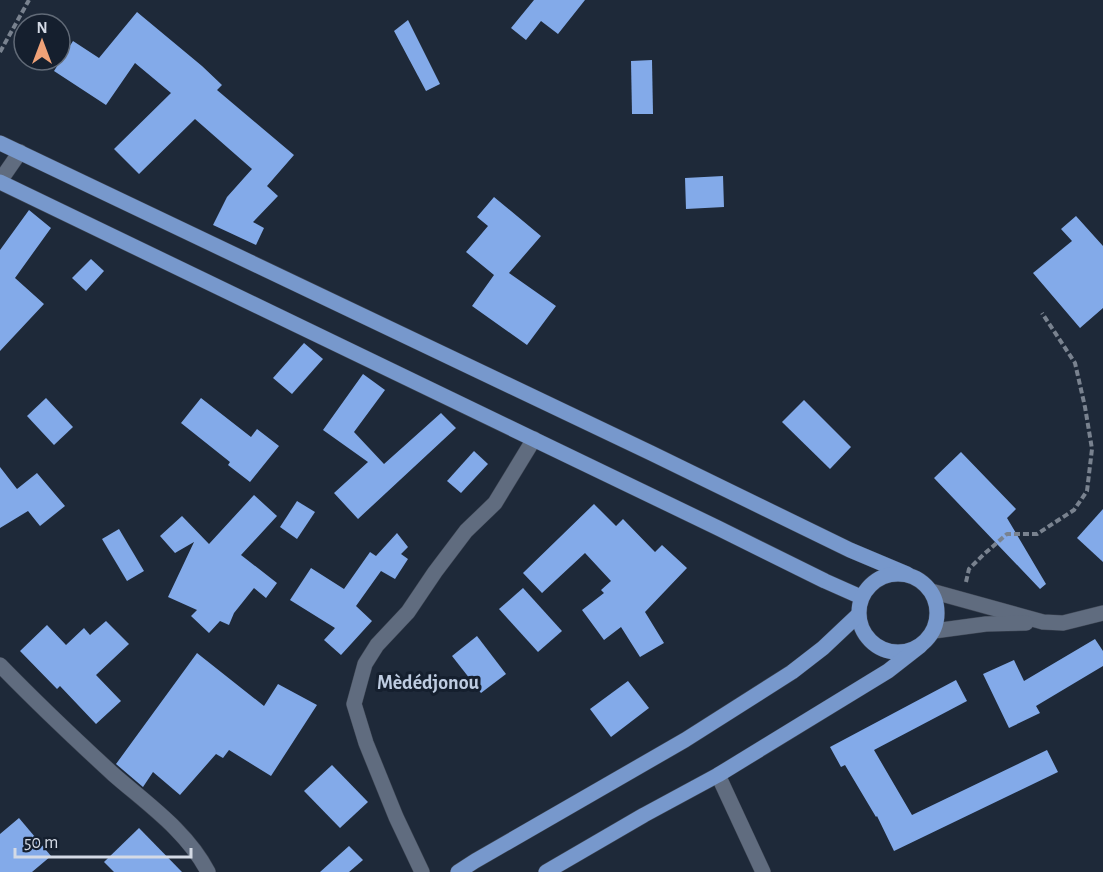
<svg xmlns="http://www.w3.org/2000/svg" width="1103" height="872" font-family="'Alegreya Sans',sans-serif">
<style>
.building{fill:#83aae9}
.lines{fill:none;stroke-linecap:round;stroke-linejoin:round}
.minor-casing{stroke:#3d4553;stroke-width:16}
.major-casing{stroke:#3d4553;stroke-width:16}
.path{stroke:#79828f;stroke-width:4;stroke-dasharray:6 3;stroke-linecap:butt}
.minor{stroke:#606c7f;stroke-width:15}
.major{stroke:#7798cc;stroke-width:15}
.labels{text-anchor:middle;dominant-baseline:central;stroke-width:6;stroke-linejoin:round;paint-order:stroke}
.quarter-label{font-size:20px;font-weight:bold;fill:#becce1;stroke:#151f2e}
</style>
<rect width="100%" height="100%" fill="#1e2939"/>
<!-- building -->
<g class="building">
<path d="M 534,0 L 585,0 L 558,34 L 541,21 L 526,40 L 511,28 Z"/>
<path d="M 137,12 L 202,66 L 222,85 L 217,90 L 294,155 L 267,186 L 278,196 L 253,222 L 264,228 L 256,245 L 213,225 L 227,197 L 252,169 L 195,119 L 139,174 L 114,149 L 171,93 L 135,63 L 106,105 L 54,71 L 73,41 L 99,58 Z"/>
<path d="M 408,20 L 440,84 L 426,91 L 394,31 Z"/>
<path d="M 652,60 L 653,114 L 632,114 L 631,61 Z"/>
<path d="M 723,176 L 724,207 L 686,209 L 685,178 Z"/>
<path d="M 494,197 L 541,236 L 509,273 L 556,306 L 527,345 L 472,306 L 494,275 L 466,252 L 488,226 L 477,217 Z"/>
<path d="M 29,210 L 51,228 L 15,278 L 44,304 L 0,351 L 0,250 Z"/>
<path d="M 1076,216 L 1103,246 L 1103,308 L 1080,328 L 1033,273 L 1072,241 L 1061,229 Z"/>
<path d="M 91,259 L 104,271 L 86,291 L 72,278 Z"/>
<path d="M 304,343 L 323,359 L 292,394 L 273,378 Z"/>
<path d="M 363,374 L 385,390 L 354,432 L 384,464 L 441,413 L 456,428 L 358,519 L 334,493 L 368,462 L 323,430 Z"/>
<path d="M 46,398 L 73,427 L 54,445 L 27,416 Z"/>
<path d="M 201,398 L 251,437 L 257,429 L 279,446 L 250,482 L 228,465 L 230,462 L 181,423 Z"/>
<path d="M 804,400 L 851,447 L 830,469 L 782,422 Z"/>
<path d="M 474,451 L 488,464 L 461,493 L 447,481 Z"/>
<path d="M 961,452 L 1016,509 L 1007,518 L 1046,584 L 1040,589 L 934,478 Z"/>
<path d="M 0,467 L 17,489 L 37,473 L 65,506 L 40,526 L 28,511 L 0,528 Z"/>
<path d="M 254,495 L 277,516 L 241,555 L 277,583 L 266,598 L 254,588 L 234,613 L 229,625 L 220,621 L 209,633 L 191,616 L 197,610 L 168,597 L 194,542 L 175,553 L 160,536 L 182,516 L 209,544 Z"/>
<path d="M 297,501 L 315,512 L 297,539 L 280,527 Z"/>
<path d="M 594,504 L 616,526 L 623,519 L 655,552 L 662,545 L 687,568 L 645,612 L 664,643 L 640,657 L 621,627 L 604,640 L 582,610 L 604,593 L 601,590 L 611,581 L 585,553 L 542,593 L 523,573 Z"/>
<path d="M 1103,509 L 1103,562 L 1077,538 Z"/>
<path d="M 119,529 L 144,571 L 127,581 L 102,539 Z"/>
<path d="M 397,533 L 408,547 L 401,554 L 408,559 L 395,579 L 381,571 L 356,606 L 372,621 L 341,655 L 324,640 L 335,628 L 290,600 L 311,568 L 344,589 L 370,552 L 376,556 Z"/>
<path d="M 523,588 L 562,631 L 538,652 L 499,609 Z"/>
<path d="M 106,621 L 129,644 L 96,675 L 121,701 L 96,724 L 60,686 L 57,689 L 20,651 L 47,625 L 66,645 L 84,628 L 90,635 Z"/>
<path d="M 477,636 L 506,674 L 481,693 L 452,656 Z"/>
<path d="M 1095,639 L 1103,651 L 1103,666 L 1036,706 L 1040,713 L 1009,728 L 983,674 L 1014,660 L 1024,681 Z"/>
<path d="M 197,653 L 264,706 L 278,684 L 317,705 L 271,776 L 229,750 L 223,758 L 216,754 L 180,795 L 153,772 L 143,787 L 116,764 Z"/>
<path d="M 956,680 L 967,701 L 874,750 L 912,815 L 1047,750 L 1058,772 L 894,851 L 877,816 L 876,817 L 845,765 L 841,767 L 830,747 Z"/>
<path d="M 628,681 L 649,708 L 611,737 L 590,709 Z"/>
<path d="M 332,765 L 368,802 L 340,828 L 304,791 Z"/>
<path d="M 19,818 L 51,856 L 32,872 L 0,872 L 0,834 Z"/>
<path d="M 139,828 L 182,872 L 114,872 L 104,862 Z"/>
<path d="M 349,846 L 363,860 L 349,872 L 320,872 Z"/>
</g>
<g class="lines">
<!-- minor casing -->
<g class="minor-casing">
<g id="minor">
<path d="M 0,181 L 20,152"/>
<path d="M 931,591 L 1043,622 L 1063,623 L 1103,613"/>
<path d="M 934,631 L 986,624 L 1026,623"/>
<path d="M 0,665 C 36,702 75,739 113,774 C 146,803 187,831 208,872"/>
<path d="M 718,775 L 763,872"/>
<path d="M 422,872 L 396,817 L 366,743 L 354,704 L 365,664 L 377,645 L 408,612 L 435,572 L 466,531 L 495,503 L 534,439"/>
</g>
</g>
<!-- major casing -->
<g class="major-casing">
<g id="major">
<path d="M 0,143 L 651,453 L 850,550 L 907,574"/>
<path d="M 0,182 L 718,528 L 825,581 L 861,597"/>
<circle cx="898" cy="613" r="39"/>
<path d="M 458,872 L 475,861 L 685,740 L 792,672 L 823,648 L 858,615"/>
<path d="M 546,872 L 644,815 L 718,775 L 888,671 L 920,646"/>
</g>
</g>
<!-- path -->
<g class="path">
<path d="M 0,52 L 29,0"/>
<path d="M 966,582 L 969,569 L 983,555 L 1007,534 L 1037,534 L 1074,510 L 1087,491 L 1092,449 L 1085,407 L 1075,363 L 1042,313"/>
</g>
<!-- minor -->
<use href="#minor" class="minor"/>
<!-- major -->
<use href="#major" class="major"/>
</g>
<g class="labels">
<!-- quarter labels -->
<g class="quarter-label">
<text x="428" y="683">Mèdédjonou</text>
</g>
</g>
<!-- north arrow -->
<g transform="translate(42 42)"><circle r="28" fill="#151f2e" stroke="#616a77" stroke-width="1.5"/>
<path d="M0-4.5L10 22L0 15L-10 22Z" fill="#f0a278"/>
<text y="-9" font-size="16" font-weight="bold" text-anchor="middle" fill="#d4dae5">N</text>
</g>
<!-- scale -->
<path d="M15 848v9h176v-9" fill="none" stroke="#d4dae5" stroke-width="3"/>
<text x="24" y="848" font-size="18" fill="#d4dae5" stroke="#151f2e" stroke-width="4.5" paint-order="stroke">50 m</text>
</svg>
